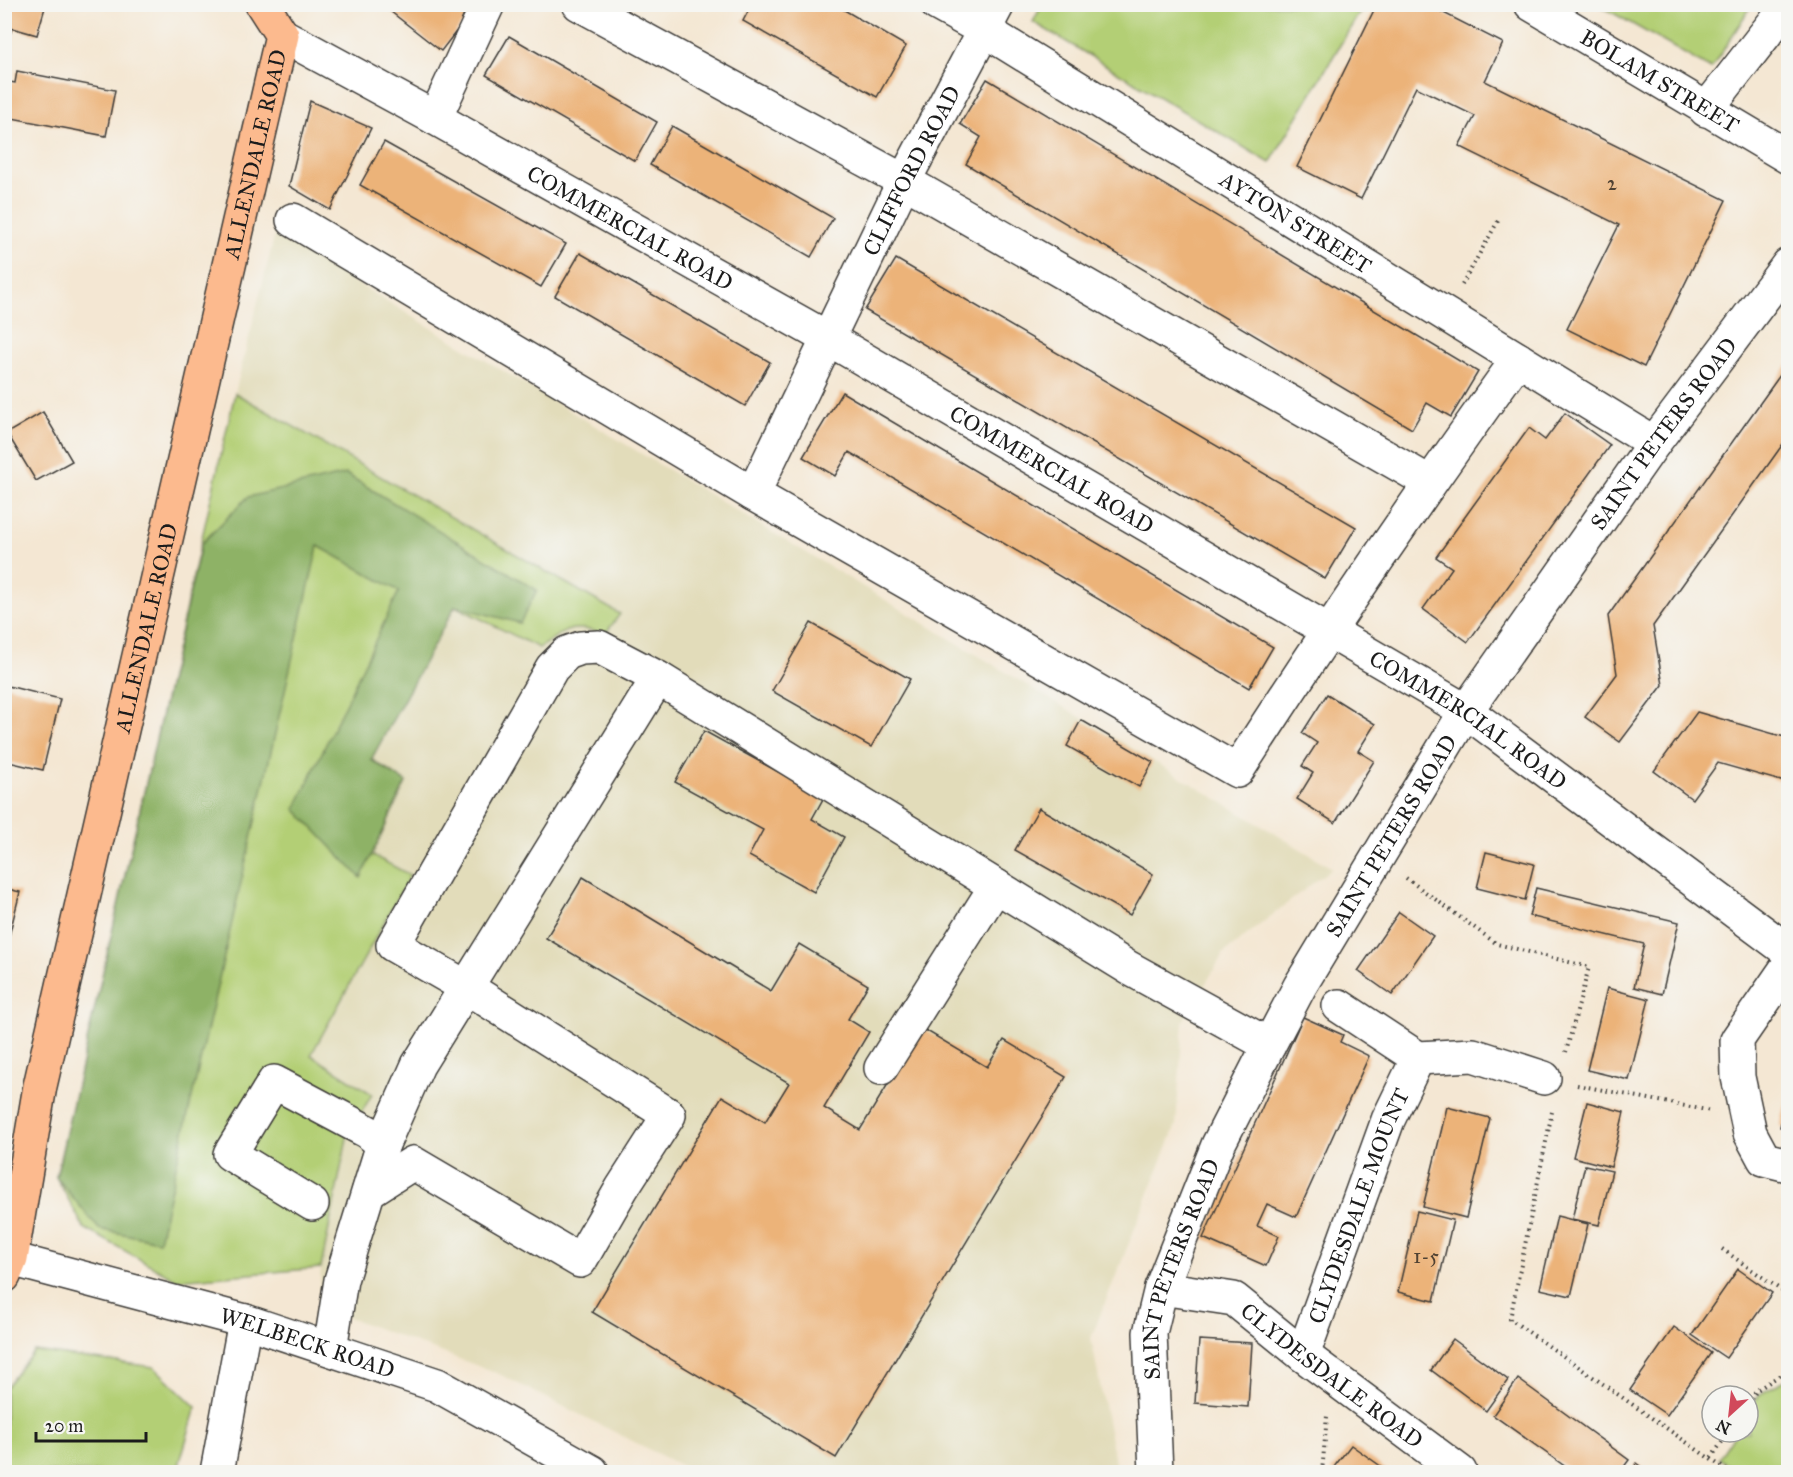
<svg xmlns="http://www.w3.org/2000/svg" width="1793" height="1477" font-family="'IM FELL Great Primer',serif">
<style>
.built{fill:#e2dcba}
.green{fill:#b3cf75;stroke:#687648;stroke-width:1.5}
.forest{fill:#8eb266;stroke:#556741;stroke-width:1.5}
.building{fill:#ecb379}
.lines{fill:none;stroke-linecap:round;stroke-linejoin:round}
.minor-casing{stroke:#3c3a37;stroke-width:36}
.major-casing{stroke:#3c3a37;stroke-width:36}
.path{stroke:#3c3a37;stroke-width:4;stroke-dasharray:1.5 4.5;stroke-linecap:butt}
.minor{stroke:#fff;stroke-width:33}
.major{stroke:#fcba8e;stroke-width:33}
.labels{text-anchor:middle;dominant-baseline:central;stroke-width:6;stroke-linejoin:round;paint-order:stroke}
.number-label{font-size:20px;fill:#504233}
.street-label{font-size:22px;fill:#1c1c1c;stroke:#f6f6f2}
</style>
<rect width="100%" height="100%" fill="#f6f6f2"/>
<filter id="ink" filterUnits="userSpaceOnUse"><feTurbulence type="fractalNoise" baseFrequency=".0167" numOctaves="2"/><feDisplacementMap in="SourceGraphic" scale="12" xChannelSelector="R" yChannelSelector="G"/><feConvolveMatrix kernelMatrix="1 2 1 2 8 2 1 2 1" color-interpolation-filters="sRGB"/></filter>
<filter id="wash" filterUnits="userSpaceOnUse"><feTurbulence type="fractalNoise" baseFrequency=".008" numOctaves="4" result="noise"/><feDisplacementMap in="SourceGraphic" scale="24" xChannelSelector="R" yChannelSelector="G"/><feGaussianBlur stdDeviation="1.35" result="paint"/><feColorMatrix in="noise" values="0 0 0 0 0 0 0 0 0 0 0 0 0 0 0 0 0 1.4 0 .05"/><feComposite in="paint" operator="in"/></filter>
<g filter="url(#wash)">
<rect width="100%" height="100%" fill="#f4e7d3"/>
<!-- built -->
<path class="built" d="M 275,234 L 1332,868 L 1224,953 L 1183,1021 L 1176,1125 L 1091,1338 L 1117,1472 L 694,1472 L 499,1374 L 318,1306 L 321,1267 L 347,1138 L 311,1055 L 410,875 L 372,855 L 406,782 L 371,760 L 455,606 L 539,648 L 562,632 L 583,627 L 605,634 L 345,457 L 235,393 Z"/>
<!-- green -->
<g class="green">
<path d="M 1042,5 L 1042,4 L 1364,5 L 1270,163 L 1033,22 Z"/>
<path d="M 1599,5 L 1752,5 L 1711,69 Z"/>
<path d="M 235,393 L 620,614 L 605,634 C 571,623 567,629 539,648 L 455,606 L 371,759 L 406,782 L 372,855 L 410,875 L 311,1055 L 372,1094 L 347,1138 L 321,1268 L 177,1280 L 84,1228 L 56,1177 Z"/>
<path d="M 34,1351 L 154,1367 L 196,1407 L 177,1472 L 5,1472 L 5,1388 Z"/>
<path d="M 1788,1379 L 1788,1472 L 1738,1472 L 1719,1458 L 1736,1432 L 1748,1432 C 1748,1398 1760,1392 1788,1379 Z"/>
</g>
<!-- forest -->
<path class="forest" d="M 346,474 L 537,590 L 520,623 L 455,606 L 371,760 L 406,782 L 361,878 L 295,809 L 399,591 L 318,546 L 159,1241 L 99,1229 L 56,1177 L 201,544 L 248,497 Z"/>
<g id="blocks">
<!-- building -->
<g class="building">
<path d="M 4,4 L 46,4 L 37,35 L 12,28 L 5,51 Z"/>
<path d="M 381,4 L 452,4 L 468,16 L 441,51 Z"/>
<path d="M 752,4 L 834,4 L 906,46 L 877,97 L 743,21 Z"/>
<path d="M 1377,4 L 1426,4 L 1503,43 L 1485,81 L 1726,200 L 1644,367 L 1567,329 L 1619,225 L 1459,146 L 1475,116 L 1416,87 L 1361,199 L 1297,167 Z"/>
<path d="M 509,36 L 657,122 L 635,161 L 486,75 Z"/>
<path d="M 17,71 L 115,90 L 106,136 L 7,117 L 4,122 L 4,81 L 15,83 Z"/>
<path d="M 987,79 L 1478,372 L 1451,417 L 1427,403 L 1412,429 L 966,164 L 981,137 L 960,124 Z"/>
<path d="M 310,101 L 371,128 L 330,210 L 289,186 Z"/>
<path d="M 672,126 L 833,218 L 811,257 L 650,165 Z"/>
<path d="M 384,142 L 566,244 L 541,287 L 360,185 Z"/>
<path d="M 580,253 L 770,362 L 745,406 L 555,296 Z"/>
<path d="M 896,259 L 1356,527 L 1325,579 L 865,310 Z"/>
<path d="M 1788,364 L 1788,437 L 1653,626 L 1663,685 L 1620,742 L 1585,717 L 1617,674 L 1608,616 Z"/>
<path d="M 842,392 L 1273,647 L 1249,688 L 849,452 L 835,476 L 803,457 Z"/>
<path d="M 43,412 L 72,461 L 36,481 L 7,433 Z"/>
<path d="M 1565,413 L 1610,445 L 1468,642 L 1423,609 L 1452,568 L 1436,557 L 1529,428 L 1545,440 Z"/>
<path d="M 811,623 L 910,679 L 871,747 L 772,691 Z"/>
<path d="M 4,685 L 60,699 L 43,770 L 4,761 Z"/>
<path d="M 1327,694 L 1375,724 L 1358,751 L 1374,761 L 1335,823 L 1297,799 L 1313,773 L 1302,766 L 1317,743 L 1302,733 Z"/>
<path d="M 1697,712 L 1788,738 L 1788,783 L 1718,763 L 1692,799 L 1654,771 Z"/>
<path d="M 1081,720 L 1153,762 L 1139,787 L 1067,746 Z"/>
<path d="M 704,731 L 824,797 L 812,819 L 844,837 L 814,892 L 749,856 L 763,830 L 675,782 Z"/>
<path d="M 1039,808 L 1153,874 L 1130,915 L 1015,850 Z"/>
<path d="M 1486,852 L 1534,864 L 1525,900 L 1477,888 Z"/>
<path d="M 583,877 L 771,991 L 799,944 L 868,985 L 848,1019 L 869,1032 L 824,1108 L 860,1130 L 922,1028 L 987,1067 L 1004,1040 L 1066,1077 L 836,1458 L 592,1312 L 722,1096 L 765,1122 L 789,1083 L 546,938 Z"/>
<path d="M 4,888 L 20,892 L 5,952 L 4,952 Z"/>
<path d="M 1536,888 L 1679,922 L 1662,994 L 1634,987 L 1644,944 L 1529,916 Z"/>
<path d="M 1399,912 L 1433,936 L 1392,995 L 1358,971 Z"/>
<path d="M 1607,988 L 1649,999 L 1629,1080 L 1587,1070 Z"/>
<path d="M 1303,1017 L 1343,1035 L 1340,1042 L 1369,1056 L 1296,1217 L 1267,1204 L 1257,1226 L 1279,1236 L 1266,1266 L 1203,1238 Z"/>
<path d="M 1788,1094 L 1788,1129 L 1780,1127 Z"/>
<path d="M 1587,1102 L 1624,1112 L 1611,1167 L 1573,1157 Z"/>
<path d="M 1447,1107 L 1490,1118 L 1466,1218 L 1423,1207 Z"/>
<path d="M 1585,1165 L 1612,1171 L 1599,1225 L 1572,1219 Z"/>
<path d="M 1417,1211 L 1453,1220 L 1434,1301 L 1398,1292 Z"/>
<path d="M 1557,1216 L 1588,1224 L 1571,1296 L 1540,1289 Z"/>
<path d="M 1738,1269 L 1772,1293 L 1726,1358 L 1692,1335 Z"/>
<path d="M 1674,1327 L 1711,1353 L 1667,1415 L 1630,1390 Z"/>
<path d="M 1453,1339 L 1508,1380 L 1486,1411 L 1431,1370 Z"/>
<path d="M 1199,1340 L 1252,1343 L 1248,1407 L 1195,1403 Z"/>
<path d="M 1518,1379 L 1629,1460 L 1620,1472 L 1573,1472 L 1493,1415 Z"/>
<path d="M 1351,1445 L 1389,1472 L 1330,1472 Z"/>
<path d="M 1637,1463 L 1649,1472 L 1630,1472 Z"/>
</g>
</g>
</g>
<g filter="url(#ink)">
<use href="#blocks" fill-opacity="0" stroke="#3c3a37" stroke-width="1.5"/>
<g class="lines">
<!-- minor casing -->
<g class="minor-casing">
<g id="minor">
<path d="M 579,4 L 904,181 L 1429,482"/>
<path id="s1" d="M 937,4 L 984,30 L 1654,443"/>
<path id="s2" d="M 1531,4 L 1788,157"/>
<path id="s3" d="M 282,35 L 435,118 L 829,339 L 1466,711 L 1788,951"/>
<path d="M 1706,110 L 1788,5"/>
<path d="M 435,118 L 488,4"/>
<path d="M 293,220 L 753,494 L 1237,771 C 1327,631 1421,494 1518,359"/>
<path id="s4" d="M 753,494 L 904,181 L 998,4"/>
<path d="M 1788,966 L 1737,1040 L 1738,1077 L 1750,1133 L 1764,1159 L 1788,1165"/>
<path d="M 1339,1006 L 1418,1058 L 1473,1055 L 1544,1078"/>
<path d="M 881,1068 L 996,886"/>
<path d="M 369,1191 L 413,1163 L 580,1261 L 622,1188 L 669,1115 L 466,987 L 393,945 L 552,668 L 567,653 L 581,648 L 599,647 L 658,678"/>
<path d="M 312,1204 L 230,1154 L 274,1082 L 368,1132 L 383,1144"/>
<path id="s5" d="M 11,1259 L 245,1321 L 437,1385 L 592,1472"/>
<path id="s6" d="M 1161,1288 L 1234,1299 L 1303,1355 L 1460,1472"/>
<path d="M 330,1349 L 341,1280 L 383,1144 L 418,1065 L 658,678 L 1129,968 L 1269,1045"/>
<path id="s7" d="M 1303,1355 L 1388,1120 L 1418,1058"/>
<path d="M 217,1472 L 245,1321"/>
<path id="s8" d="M 1156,1472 L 1150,1333 L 1161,1288 L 1218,1145 L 1269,1045 L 1300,986 L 1466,711 L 1654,443 L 1788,265"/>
</g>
</g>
<!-- major casing -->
<g class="major-casing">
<g id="major">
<path id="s9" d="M 4,1276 L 11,1259 L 40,1086 L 282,35 L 262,4"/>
</g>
</g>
<!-- path -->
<g class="path">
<path d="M 1462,285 L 1498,221"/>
<path d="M 1406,878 L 1497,944 L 1589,967 L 1566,1052"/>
<path d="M 1577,1085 L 1711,1111"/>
<path d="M 1552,1112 L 1510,1319 L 1729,1472"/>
<path d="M 1722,1249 L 1788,1295"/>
<path d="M 1748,1404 L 1757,1390 L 1788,1370"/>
<path d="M 1711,1458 L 1729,1432"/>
<path d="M 1322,1472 L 1327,1416"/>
</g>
<!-- minor -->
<use href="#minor" class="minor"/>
<!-- major -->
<use href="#major" class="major"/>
</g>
</g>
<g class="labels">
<!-- number labels -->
<g class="number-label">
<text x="1612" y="183">2</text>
<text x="1426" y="1256">1-5</text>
</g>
<!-- street labels -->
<g class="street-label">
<text stroke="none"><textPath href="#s2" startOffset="150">BOLAM STREET</textPath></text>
<text stroke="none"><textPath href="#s9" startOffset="1150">ALLENDALE ROAD</textPath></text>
<text stroke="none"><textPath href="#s4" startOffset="360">CLIFFORD ROAD</textPath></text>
<text stroke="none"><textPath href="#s1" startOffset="420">AYTON STREET</textPath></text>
<text stroke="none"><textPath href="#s3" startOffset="398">COMMERCIAL ROAD</textPath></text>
<text stroke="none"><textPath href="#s8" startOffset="1180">SAINT PETERS ROAD</textPath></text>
<text stroke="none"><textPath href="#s3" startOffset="884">COMMERCIAL ROAD</textPath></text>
<text stroke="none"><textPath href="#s9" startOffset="664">ALLENDALE ROAD</textPath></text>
<text stroke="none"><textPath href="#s3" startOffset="1370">COMMERCIAL ROAD</textPath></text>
<text stroke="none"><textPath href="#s8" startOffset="694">SAINT PETERS ROAD</textPath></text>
<text stroke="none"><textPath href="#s7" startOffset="159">CLYDESDALE MOUNT</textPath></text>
<text stroke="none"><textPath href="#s8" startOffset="208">SAINT PETERS ROAD</textPath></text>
<text stroke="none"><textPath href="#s5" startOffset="308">WELBECK ROAD</textPath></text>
<text stroke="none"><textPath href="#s6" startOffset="198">CLYDESDALE ROAD</textPath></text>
</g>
</g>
<!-- margin -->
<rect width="1793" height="1477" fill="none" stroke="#f6f6f2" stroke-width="24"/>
<!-- north arrow -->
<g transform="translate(1730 1414) rotate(207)"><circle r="28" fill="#f6f6f2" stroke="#9f9f9c" stroke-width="1.5"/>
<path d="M0-4.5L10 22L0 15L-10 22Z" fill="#d1495b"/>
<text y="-9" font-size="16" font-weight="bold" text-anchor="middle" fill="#1c1c1c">N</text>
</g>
<!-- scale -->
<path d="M36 1432v9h110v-9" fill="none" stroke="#1c1c1c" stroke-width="3"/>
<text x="45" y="1432" font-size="18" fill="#1c1c1c" stroke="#f6f6f2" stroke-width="4.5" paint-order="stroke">20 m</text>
</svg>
